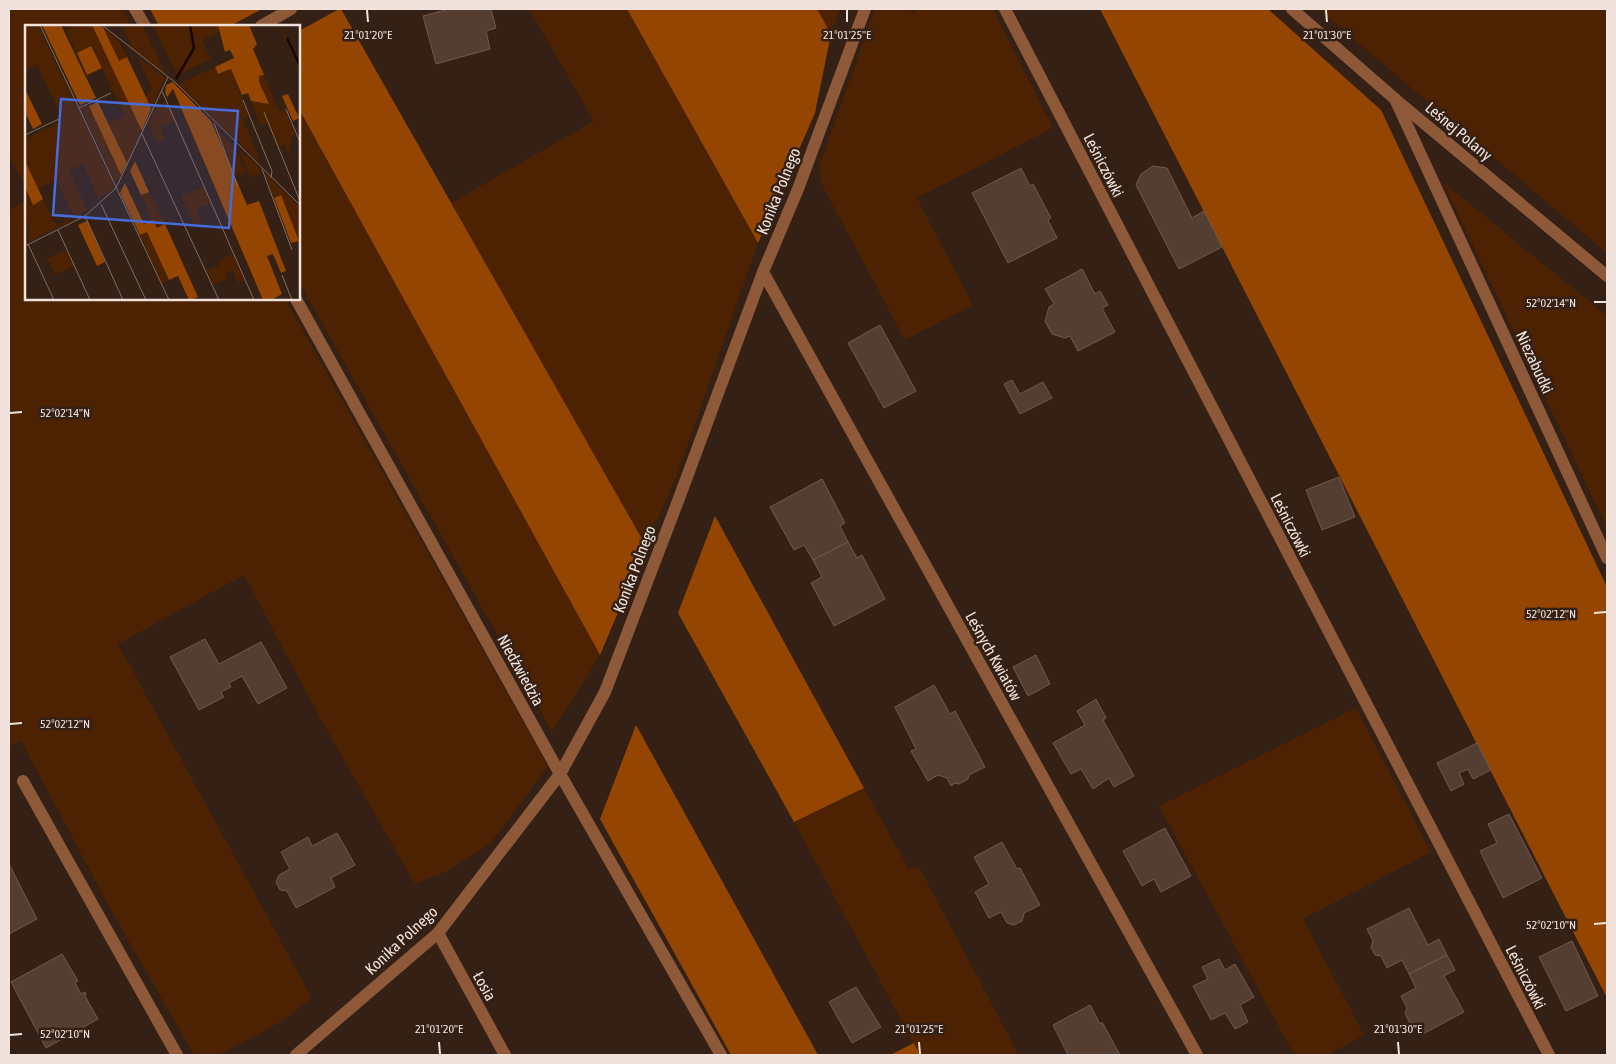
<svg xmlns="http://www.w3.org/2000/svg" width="1616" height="1064" font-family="'Asap Condensed',sans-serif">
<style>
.green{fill:#4c2203}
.forest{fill:#934501}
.building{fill:#543e31;stroke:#71594c}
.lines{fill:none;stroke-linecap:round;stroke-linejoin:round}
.service{stroke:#8e5939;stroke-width:12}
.minor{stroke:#8e5939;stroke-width:12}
.ticks{fill:none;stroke:#f1e3db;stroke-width:2}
.labels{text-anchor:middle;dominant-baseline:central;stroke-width:5;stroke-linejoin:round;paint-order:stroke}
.street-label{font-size:16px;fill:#f1e3db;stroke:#342014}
.inset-river{fill:none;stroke:#1a0400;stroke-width:2.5}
.inset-road{fill:none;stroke:#806e64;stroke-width:1}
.view{fill:#476cd9;fill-opacity:0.15;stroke:#476cd9;stroke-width:2.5}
.inset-edge{fill:none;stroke:#f1e3db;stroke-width:2.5}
.ticks-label{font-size:12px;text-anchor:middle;fill:#f1e3db;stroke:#342014;stroke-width:5;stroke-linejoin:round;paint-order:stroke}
</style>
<rect width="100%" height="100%" fill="#342014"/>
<!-- green -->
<g class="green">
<path d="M 9,9 L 122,9 L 132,26 L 26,26 L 26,187 L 9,157 Z"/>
<path d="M 529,9 L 627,9 L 758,243 L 677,475 L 646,546 L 451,203 L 594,121 Z"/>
<path d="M 817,9 L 839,9 L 831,34 Z"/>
<path d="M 875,9 L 910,9 L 913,14 L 916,9 L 993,9 L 1053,128 L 917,198 L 973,305 L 905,340 L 821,183 L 820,164 Z"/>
<path d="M 1318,9 L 1607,9 L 1607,253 Z"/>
<path d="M 299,109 L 600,655 L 552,732 L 299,282 Z"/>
<path d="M 1443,182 L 1607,316 L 1607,528 Z"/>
<path d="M 26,200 L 26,299 L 285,299 L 548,766 L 490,844 L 445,872 L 415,884 L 319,716 L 244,575 L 118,644 L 312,998 L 293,1013 L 272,1027 L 218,1055 L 194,1055 L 111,910 L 21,741 L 9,747 L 9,210 Z"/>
<path d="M 1356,708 L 1431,852 L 1303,919 L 1364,1035 L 1328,1055 L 1294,1055 L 1159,806 Z"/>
<path d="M 864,788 L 909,870 L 918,865 L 1019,1055 L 920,1055 L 794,822 Z"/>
</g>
<!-- forest -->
<g class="forest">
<path d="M 150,9 L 262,9 L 230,26 L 159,26 Z"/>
<path d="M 339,9 L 341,9 L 646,546 L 600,655 L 299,109 L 299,31 Z"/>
<path d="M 627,9 L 817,9 L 831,34 L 815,113 L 758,243 Z"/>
<path d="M 1100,9 L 1268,9 L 1381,110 L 1607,587 L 1607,998 Z"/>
<path d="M 715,516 L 864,788 L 794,822 L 678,613 Z"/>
<path d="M 636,725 L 818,1055 L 731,1055 L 600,819 Z"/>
<path d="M 914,1043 L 920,1055 L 890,1055 Z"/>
</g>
<!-- building -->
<g class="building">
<path d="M 449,9 L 491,9 L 496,28 L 486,31 L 490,49 L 436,64 L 423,16 Z"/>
<path d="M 1153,166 L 1167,168 L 1192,218 L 1204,211 L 1222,247 L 1179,269 L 1136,185 L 1141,174 Z"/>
<path d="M 1021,168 L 1030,186 L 1033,184 L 1051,218 L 1048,220 L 1057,238 L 1008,263 L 972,193 Z"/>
<path d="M 1082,269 L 1095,294 L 1100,291 L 1108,305 L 1102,308 L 1115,332 L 1078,351 L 1070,336 L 1065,338 L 1052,334 L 1045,321 L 1049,307 L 1054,304 L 1045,289 Z"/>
<path d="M 880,325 L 916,391 L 884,408 L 848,343 Z"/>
<path d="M 1012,380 L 1020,394 L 1043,382 L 1052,398 L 1020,414 L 1004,384 Z"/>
<path d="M 1339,477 L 1355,517 L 1322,530 L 1306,490 Z"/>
<path d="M 822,479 L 845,523 L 840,526 L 848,542 L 813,560 L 804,545 L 794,550 L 770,507 Z"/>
<path d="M 848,542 L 857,558 L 862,555 L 885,599 L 834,626 L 811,583 L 822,577 L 813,560 Z"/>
<path d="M 205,639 L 219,664 L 261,642 L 287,688 L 258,704 L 242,676 L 229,683 L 231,687 L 221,692 L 224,697 L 199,710 L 170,657 Z"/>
<path d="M 1036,655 L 1050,684 L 1028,696 L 1013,667 Z"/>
<path d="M 934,685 L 950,714 L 955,711 L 985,767 L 969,775 L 968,779 L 959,784 L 955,783 L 951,786 L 947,778 L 938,775 L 928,781 L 911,751 L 916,749 L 895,707 Z"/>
<path d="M 1096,699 L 1106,718 L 1103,720 L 1134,776 L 1114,787 L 1109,778 L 1093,789 L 1081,769 L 1071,774 L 1053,743 L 1085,725 L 1077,711 Z"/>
<path d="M 1477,743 L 1491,770 L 1473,779 L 1468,769 L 1459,773 L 1464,784 L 1451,791 L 1437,763 Z"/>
<path d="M 1509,814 L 1542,878 L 1503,898 L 1480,851 L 1497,843 L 1488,824 Z"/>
<path d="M 1165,828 L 1191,876 L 1161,892 L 1154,879 L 1142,886 L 1123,851 Z"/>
<path d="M 337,833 L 355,865 L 331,878 L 335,887 L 296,908 L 287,891 L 280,890 L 276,882 L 279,875 L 290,869 L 281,852 L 308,837 L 312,846 Z"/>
<path d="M 1002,842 L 1017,869 L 1020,868 L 1040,905 L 1024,913 L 1022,921 L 1014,925 L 1007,923 L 1001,912 L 989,918 L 975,892 L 989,884 L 974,857 Z"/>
<path d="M 9,864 L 37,919 L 9,934 Z"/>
<path d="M 1409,908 L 1428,945 L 1439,939 L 1447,955 L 1409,974 L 1402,960 L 1387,968 L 1381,956 L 1375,955 L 1371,947 L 1373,941 L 1367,929 Z"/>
<path d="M 1572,941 L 1598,996 L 1566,1011 L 1539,957 Z"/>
<path d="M 62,954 L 78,981 L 75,983 L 81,994 L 85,992 L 86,995 L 85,996 L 98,1019 L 46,1048 L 11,982 Z"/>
<path d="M 1447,955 L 1455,970 L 1444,976 L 1464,1012 L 1421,1035 L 1415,1023 L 1409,1022 L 1405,1013 L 1407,1008 L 1401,996 L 1416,988 L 1409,974 Z"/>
<path d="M 1219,959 L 1225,970 L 1235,964 L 1254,997 L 1240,1005 L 1248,1022 L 1235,1029 L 1225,1013 L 1211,1020 L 1193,986 L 1208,979 L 1202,967 Z"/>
<path d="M 856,987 L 881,1027 L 852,1043 L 829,1002 Z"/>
<path d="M 1090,1005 L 1100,1024 L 1102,1022 L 1120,1055 L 1068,1055 L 1053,1025 Z"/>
</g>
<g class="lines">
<!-- service -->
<path class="service" d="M 23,781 L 177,1055"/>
<!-- minor -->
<g class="minor">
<path d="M 135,9 L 145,26"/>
<path d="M 1005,9 L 1549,1055"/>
<path d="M 1292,9 L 1395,99 L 1607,276"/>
<path d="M 261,26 L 291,9"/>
<path d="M 1395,99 L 1607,558"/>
<path d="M 763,272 L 1197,1055"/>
<path d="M 296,299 L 560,774 L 721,1055"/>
<path d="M 438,933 L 505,1055"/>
<path d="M 296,1055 L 438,933 L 560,774 L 605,692 L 678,501 L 763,272 L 798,189 L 865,9"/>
</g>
</g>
<!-- ticks -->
<path class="ticks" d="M 367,10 L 368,22M 847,10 L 847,22M 1326,10 L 1327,22M 1594,302 L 1606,302M 10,413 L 22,412M 1594,613 L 1606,612M 10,724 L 22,723M 1594,924 L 1606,923M 10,1035 L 22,1034M 439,1042 L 440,1054M 919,1042 L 920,1054M 1398,1042 L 1399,1054"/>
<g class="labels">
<!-- street labels -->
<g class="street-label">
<text transform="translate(1459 131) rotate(40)">Leśnej Polany</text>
<text transform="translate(1104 165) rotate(63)">Leśniczówki</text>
<text transform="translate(778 191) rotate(-68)">Konika Polnego</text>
<text transform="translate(1535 362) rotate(65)">Niezabudki</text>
<text transform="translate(1291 525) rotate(63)">Leśniczówki</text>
<text transform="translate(634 569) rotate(-69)">Konika Polnego</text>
<text transform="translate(994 656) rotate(61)">Leśnych Kwiatów</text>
<text transform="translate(521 670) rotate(61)">Niedźwiedzia</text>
<text transform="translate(401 940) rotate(-43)">Konika Polnego</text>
<text transform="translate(1526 977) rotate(63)">Leśniczówki</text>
<text transform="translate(485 986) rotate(61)">Łosia</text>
</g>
</g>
<!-- overview -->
<g transform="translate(25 25)">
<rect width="275" height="275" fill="#342014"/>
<path d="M 0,0 L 13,0 L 90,162 L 74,174 L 58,139 L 44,145 L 62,185 L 49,192 L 32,155 L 13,164 L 0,136 L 0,114 L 38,95 L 12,40 L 0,45 ZM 50,0 L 67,0 L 117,106 L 102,138 L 84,99 L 100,91 L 66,21 L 52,28 L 41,5 ZM 97,0 L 117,0 L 141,49 L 108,24 ZM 128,0 L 193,0 L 196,6 L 177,15 L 186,34 L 156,48 L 151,57 L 152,50 ZM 253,0 L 261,10 L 275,45 L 263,20 ZM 78,2 L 95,17 L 102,32 L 94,36 ZM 113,33 L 140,52 L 126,84 L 121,72 L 127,63 ZM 190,42 L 193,49 L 206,44 L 224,91 L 218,94 L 236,139 L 154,59 ZM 239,50 L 254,86 L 260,84 L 270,109 L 265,115 L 265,132 L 259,118 L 253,121 L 243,98 L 236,101 L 226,76 L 243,79 L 234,57 L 234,51 ZM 141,74 L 150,96 L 135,102 L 140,115 L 132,118 L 124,98 L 134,78 L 135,82 ZM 64,80 L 96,150 L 91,158 L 56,84 ZM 192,105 L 211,123 L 220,147 L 210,151 ZM 214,125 L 233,140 L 236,148 L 225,152 ZM 239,147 L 275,182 L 275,210 L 272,212 L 256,170 L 249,173 ZM 0,162 L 8,179 L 18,174 L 31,201 L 44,194 L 44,197 L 3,217 ZM 179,162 L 186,178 L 171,184 L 177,197 L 170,201 L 156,171 ZM 124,167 L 140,199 L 131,203 L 116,170 ZM 122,206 L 144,255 L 137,258 L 115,210 ZM 41,225 L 49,241 L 30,250 L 22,234 ZM 208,229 L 219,256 L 213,258 L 207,245 L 200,248 L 203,254 L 188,260 L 182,246 L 196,240 L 194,235 Z" fill="#4c2203"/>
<path d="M 17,0 L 36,0 L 71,73 L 55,80 ZM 67,0 L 78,2 L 94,36 L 102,32 L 121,72 L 126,84 L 117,106 ZM 193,0 L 224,0 L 232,19 L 228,24 L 239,50 L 234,51 L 234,57 L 244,79 L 226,76 L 223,68 L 217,70 L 206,44 L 193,49 L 190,42 L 209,33 L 205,25 L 200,27 ZM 66,21 L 77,43 L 62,50 L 52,28 ZM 148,57 L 186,96 L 222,180 L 234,176 L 261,246 L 256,248 L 248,229 L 242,231 L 257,269 L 246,275 L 238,275 L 148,64 L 142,72 L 140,67 L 141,60 ZM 0,64 L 17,99 L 8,104 L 0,87 ZM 263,69 L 274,93 L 268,96 L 257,71 ZM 73,77 L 102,138 L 96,150 L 64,81 ZM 0,136 L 18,174 L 8,180 L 0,162 ZM 110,136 L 124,167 L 116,170 L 105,146 ZM 100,158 L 119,199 L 128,195 L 132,203 L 140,199 L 173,272 L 164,275 L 153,251 L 144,255 L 122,207 L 115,210 L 95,168 ZM 256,170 L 274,216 L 266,218 L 249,173 ZM 62,196 L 80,237 L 72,241 L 53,200 Z" fill="#934501"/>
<path class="inset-river" d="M 262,13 L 275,41M 151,54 L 169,23 L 165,0"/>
<path class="inset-road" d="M 15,0 L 144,275M 77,0 L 151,58 L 275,180M 137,66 L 229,275M 218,75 L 247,146 L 246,153M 54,83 L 86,68M 261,84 L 275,117M 239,87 L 275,176M 189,98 L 213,162M 117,109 L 194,275M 0,110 L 34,94M 237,144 L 267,225M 76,179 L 121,275M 60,191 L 98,275M 33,205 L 65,275M 3,219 L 29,275M 0,221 L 60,191 L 91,163 L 143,52M 257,250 L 267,275"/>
<path class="view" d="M 36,74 L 213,86 L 204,203 L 28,190 Z"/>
<rect width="275" height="275" class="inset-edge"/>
</g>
<g class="ticks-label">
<text x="368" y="39">21°01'20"E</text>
<text x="847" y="39">21°01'25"E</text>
<text x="1327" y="39">21°01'30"E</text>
<text x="1551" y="307">52°02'14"N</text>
<text x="65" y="417">52°02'14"N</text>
<text x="1551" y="618">52°02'12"N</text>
<text x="65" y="728">52°02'12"N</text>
<text x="1551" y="929">52°02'10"N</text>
<text x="439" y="1033">21°01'20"E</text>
<text x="919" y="1033">21°01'25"E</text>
<text x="1398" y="1033">21°01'30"E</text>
<text x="65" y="1038">52°02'10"N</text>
</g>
<!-- border -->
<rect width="1616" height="1064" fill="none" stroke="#f1e3db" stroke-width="20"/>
</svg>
